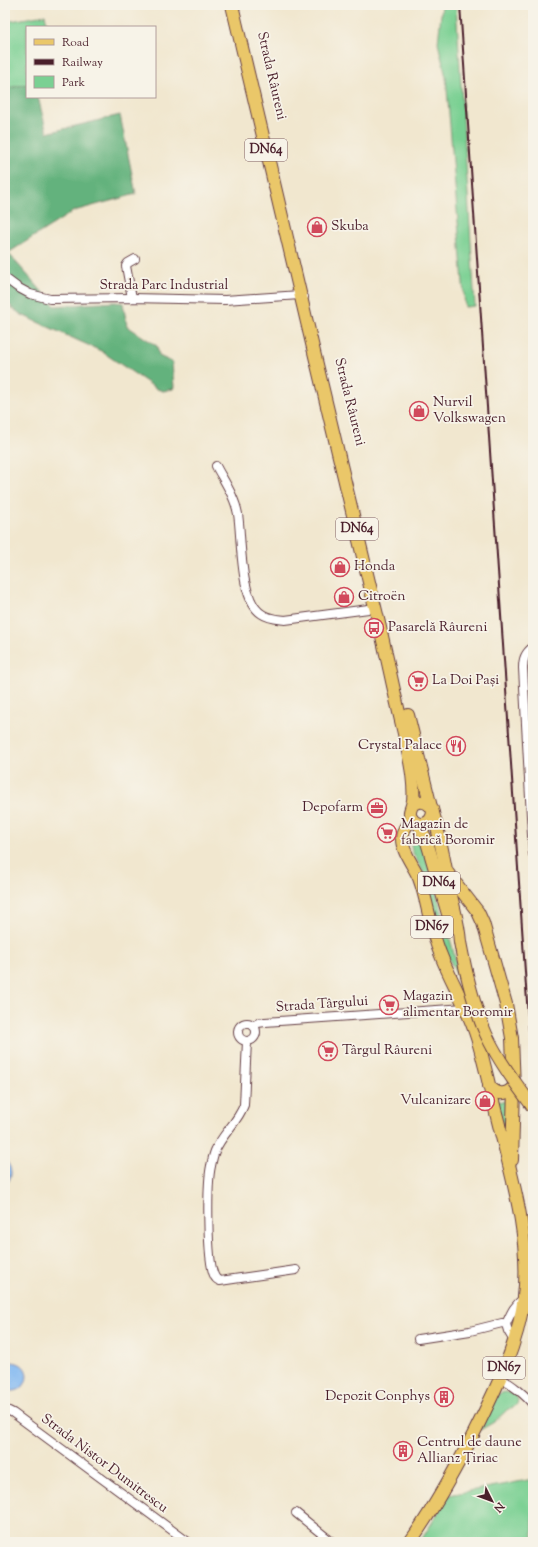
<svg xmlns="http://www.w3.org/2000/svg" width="538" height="1547" font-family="'Sorts Mill Goudy',serif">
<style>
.green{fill:#7ad093;stroke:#62785f}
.forest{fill:#63b27d;stroke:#566854}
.water{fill:#83b9f2;stroke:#666c8e}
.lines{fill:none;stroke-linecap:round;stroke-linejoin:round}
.minor-casing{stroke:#633d44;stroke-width:10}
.primary-casing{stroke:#633d44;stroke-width:14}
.minor{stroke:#fff;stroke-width:8}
.primary{stroke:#eac769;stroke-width:12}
.rail{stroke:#4a1f2b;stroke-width:2}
.primary-bridge-casing{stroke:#633d44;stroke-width:14;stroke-linecap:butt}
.primary-bridge{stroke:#eac769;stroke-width:12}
.labels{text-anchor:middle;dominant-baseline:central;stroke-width:3.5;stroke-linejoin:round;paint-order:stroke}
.shield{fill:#f7f3e8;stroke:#7e5f64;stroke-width:1}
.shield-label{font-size:13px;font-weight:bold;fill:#4a1f2b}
.street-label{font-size:14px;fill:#4a1f2b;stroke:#f7f3e8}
.poi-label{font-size:14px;fill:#4a1f2b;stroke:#f7f3e8;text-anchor:start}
</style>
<rect width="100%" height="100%" fill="#f7f3e8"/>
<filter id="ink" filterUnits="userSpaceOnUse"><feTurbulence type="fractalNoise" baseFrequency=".025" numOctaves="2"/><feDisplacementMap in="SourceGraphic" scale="8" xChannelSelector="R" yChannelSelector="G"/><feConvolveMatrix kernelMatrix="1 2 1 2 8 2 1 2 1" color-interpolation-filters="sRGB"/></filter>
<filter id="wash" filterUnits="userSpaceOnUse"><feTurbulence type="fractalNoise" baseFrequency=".012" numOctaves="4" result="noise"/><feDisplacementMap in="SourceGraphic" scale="16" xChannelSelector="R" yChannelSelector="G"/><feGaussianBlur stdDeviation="0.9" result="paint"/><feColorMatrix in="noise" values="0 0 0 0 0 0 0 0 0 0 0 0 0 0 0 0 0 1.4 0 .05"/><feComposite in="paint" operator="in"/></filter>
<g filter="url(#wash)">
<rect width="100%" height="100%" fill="#f1e7cf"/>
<!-- green -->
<g class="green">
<path d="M 442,5 L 456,5 L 475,306 L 465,307 L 446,77 L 438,43 Z"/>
<path d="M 45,15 L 48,27 L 27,27 L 27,84 L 5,89 L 5,22 Z"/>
<path d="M 413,836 L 418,838 L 422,844 L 452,946 L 460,978 L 459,980 L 440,939 L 429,888 L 423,872 L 412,851 L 410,840 Z"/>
<path d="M 508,1100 L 505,1133 L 497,1101 L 502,1102 Z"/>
<path d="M 505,1392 L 515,1394 L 518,1400 L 517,1404 L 513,1408 L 508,1409 L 494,1422 L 480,1430 L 498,1394 Z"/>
<path d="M 533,1479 L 533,1542 L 420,1542 L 449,1495 Z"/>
</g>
<!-- forest -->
<path class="forest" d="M 27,84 L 27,97 L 38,97 L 47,133 L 120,115 L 136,194 L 74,211 L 8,253 L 55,306 L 115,302 L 123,303 L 127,326 L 157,346 L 159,355 L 161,357 L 172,362 L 174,387 L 173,389 L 163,391 L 157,389 L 101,351 L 22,315 L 12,308 L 5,297 L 5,89 Z"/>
<!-- water -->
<g class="water">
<path d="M 5,1160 C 13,1168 13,1178 5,1185 Z"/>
<path d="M 11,1362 C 38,1363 27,1400 5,1389 L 5,1365 Z"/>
</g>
</g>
<g filter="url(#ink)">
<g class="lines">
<!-- minor casing -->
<g class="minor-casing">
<g id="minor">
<path d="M 5,278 L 17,287 L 30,294 L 50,299 L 132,298 L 225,300 L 300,295 L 304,297"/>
<path d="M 132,298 L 126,266 L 128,263 L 135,259"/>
<path d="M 216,466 C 224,481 235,497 238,514 C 242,538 239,600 262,614 C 269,619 277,619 285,620 L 376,608"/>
<path d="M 533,647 C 525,653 523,659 523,668 L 533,854"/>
<circle cx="247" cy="1032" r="9"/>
<path d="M 253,1026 L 258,1023 L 265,1022 L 465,1008"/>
<path d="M 247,1041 L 244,1105 C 238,1122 222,1134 215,1151 C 213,1156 212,1161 211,1166 C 207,1183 207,1260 214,1275 C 215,1278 217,1280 220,1281 L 296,1270"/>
<path d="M 506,1324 C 511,1313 514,1305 524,1298"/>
<path d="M 418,1339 L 470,1331 L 502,1323 L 506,1324 L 508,1331 L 514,1341"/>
<path d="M 500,1378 C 510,1383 527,1396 533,1405"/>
<path d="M 5,1409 L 13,1413 L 188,1542"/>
<path d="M 296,1513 L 332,1542"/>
</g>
</g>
<!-- primary casing -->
<g class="primary-casing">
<g id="primary">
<path d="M 232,5 C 279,204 326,404 374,603 C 383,638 390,673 398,708 C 403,730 409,752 412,774 C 413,783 415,796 412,805 C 411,810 408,812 411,818 C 415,825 425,826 430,820 C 439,808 424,796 412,805"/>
<path d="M 408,715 L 431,807"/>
<path d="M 433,813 C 441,839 445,865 450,891 C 454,909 459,925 460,942"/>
<path d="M 419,824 L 427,842 L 448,914"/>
<path d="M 447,872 L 478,912 L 483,923 L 506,1004 L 512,1038 L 514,1087 L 512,1160"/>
<path d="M 489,1086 C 497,1095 505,1096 514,1087"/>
<path d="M 410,1542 C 434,1508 454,1472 473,1435 C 495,1391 518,1346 524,1297 C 531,1237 511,1174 497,1117 C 490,1091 485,1064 477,1038 C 468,1008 451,982 440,953 C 430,929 428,902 419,878 C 414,866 402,852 402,839 C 402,831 406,825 412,819"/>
</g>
</g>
<!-- minor -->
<use href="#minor" class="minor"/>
<!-- primary -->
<use href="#primary" class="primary"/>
<!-- rail -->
<path class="rail" d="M 460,5 L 533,1091"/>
<!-- primary-bridge casing -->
<g class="primary-bridge-casing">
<path id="primary-bridge" d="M 460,942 C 466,974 473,1005 486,1034 C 498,1060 516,1084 533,1107"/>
</g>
<!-- primary-bridge -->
<use href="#primary-bridge" class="primary-bridge"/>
</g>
</g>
<!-- icons -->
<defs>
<g id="shop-ring" transform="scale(1)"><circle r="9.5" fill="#f7f3e8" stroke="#d1495b" stroke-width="1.5"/><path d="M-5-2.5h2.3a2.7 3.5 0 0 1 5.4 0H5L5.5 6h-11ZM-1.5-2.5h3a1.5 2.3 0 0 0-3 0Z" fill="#d1495b"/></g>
<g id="bus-ring" transform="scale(1)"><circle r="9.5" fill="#f7f3e8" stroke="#d1495b" stroke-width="1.5"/><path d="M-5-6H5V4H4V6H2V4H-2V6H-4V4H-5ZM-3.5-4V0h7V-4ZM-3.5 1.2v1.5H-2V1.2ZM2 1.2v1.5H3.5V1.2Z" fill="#d1495b"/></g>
<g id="supermarket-ring" transform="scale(1)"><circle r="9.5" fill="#f7f3e8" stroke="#d1495b" stroke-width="1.5"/><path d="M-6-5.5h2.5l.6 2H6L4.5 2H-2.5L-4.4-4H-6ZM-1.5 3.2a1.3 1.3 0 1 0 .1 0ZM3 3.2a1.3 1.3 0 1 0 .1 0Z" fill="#d1495b"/></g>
<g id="restaurant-ring" transform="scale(1)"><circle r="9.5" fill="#f7f3e8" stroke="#d1495b" stroke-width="1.5"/><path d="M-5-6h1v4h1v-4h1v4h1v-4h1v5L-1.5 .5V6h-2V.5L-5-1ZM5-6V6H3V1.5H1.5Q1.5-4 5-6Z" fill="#d1495b"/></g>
<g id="office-ring" transform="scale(1)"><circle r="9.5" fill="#f7f3e8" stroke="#d1495b" stroke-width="1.5"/><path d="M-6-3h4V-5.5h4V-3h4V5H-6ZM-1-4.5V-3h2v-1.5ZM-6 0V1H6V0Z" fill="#d1495b"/></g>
<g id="building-ring" transform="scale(1)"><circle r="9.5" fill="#f7f3e8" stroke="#d1495b" stroke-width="1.5"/><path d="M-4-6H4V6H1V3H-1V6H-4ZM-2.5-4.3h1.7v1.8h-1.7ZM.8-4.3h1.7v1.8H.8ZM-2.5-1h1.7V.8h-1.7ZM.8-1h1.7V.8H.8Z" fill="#d1495b"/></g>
</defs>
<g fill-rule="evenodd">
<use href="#shop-ring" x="317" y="227"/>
<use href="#shop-ring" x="419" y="411"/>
<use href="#shop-ring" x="340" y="567"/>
<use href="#shop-ring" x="344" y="597"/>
<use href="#bus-ring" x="374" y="628"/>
<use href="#supermarket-ring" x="418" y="681"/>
<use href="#restaurant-ring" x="456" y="746"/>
<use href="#office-ring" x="377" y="808"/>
<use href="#supermarket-ring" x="387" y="833"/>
<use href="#supermarket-ring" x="389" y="1005"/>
<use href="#supermarket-ring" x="328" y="1051"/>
<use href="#shop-ring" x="485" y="1101"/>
<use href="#building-ring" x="444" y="1397"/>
<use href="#building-ring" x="403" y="1451"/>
</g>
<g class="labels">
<!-- shield labels -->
<g class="shield">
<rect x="245" y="139" width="42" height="22" rx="3"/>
<rect x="336" y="518" width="42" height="22" rx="3"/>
<rect x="418" y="872" width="42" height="22" rx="3"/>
<rect x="411" y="916" width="42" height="22" rx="3"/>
<rect x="483" y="1357" width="42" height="22" rx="3"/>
</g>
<g class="shield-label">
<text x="266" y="150">DN64</text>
<text x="357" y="529">DN64</text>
<text x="439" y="883">DN64</text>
<text x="432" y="927">DN67</text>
<text x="504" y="1368">DN67</text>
</g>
<!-- street labels -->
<g class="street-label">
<text transform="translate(271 76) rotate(77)">Strada Râureni</text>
<text x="164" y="286">Strada Parc Industrial</text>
<text transform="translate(349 402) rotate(76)">Strada Râureni</text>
<text transform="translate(322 1005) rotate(-4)">Strada Târgului</text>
<text transform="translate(104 1464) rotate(37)">Strada Nistor Dumitrescu</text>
</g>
<!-- poi labels -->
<g class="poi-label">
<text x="331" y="227">Skuba</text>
<text x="433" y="403">Nurvil<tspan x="433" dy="16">Volkswagen</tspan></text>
<text x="354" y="567">Honda</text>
<text x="358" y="597">Citroën</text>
<text x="388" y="628">Pasarelă Râureni</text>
<text x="432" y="681">La Doi Pași</text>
<text x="442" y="746" text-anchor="end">Crystal Palace</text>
<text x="363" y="808" text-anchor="end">Depofarm</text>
<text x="401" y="825">Magazin de<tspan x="401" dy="16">fabrică Boromir</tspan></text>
<text x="403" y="997">Magazin<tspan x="403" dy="16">alimentar Boromir</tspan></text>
<text x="342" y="1051">Târgul Râureni</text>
<text x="471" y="1101" text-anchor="end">Vulcanizare</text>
<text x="430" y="1397" text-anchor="end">Depozit Conphys</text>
<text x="417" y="1443">Centrul de daune<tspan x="417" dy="16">Allianz Țiriac</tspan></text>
</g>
</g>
<!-- margin -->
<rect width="538" height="1547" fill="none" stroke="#f7f3e8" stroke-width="20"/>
<!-- legend -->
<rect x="26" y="26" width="130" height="72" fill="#f7f3e8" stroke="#b29e9c"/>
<rect x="34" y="39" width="20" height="6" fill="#eac769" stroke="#b29e9c"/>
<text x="62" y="46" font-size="12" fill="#4a1f2b">Road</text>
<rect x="34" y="59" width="20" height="6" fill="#4a1f2b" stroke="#b29e9c"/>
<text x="62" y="66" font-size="12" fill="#4a1f2b">Railway</text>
<rect x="34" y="76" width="20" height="12" fill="#7ad093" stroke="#b29e9c"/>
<text x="62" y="86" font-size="12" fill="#4a1f2b">Park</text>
<!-- north arrow -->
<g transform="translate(492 1501) rotate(132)" stroke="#f7f3e8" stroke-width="3" paint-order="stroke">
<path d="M0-3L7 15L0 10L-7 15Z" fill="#4a1f2b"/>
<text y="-6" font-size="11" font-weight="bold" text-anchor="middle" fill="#4a1f2b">N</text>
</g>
</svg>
